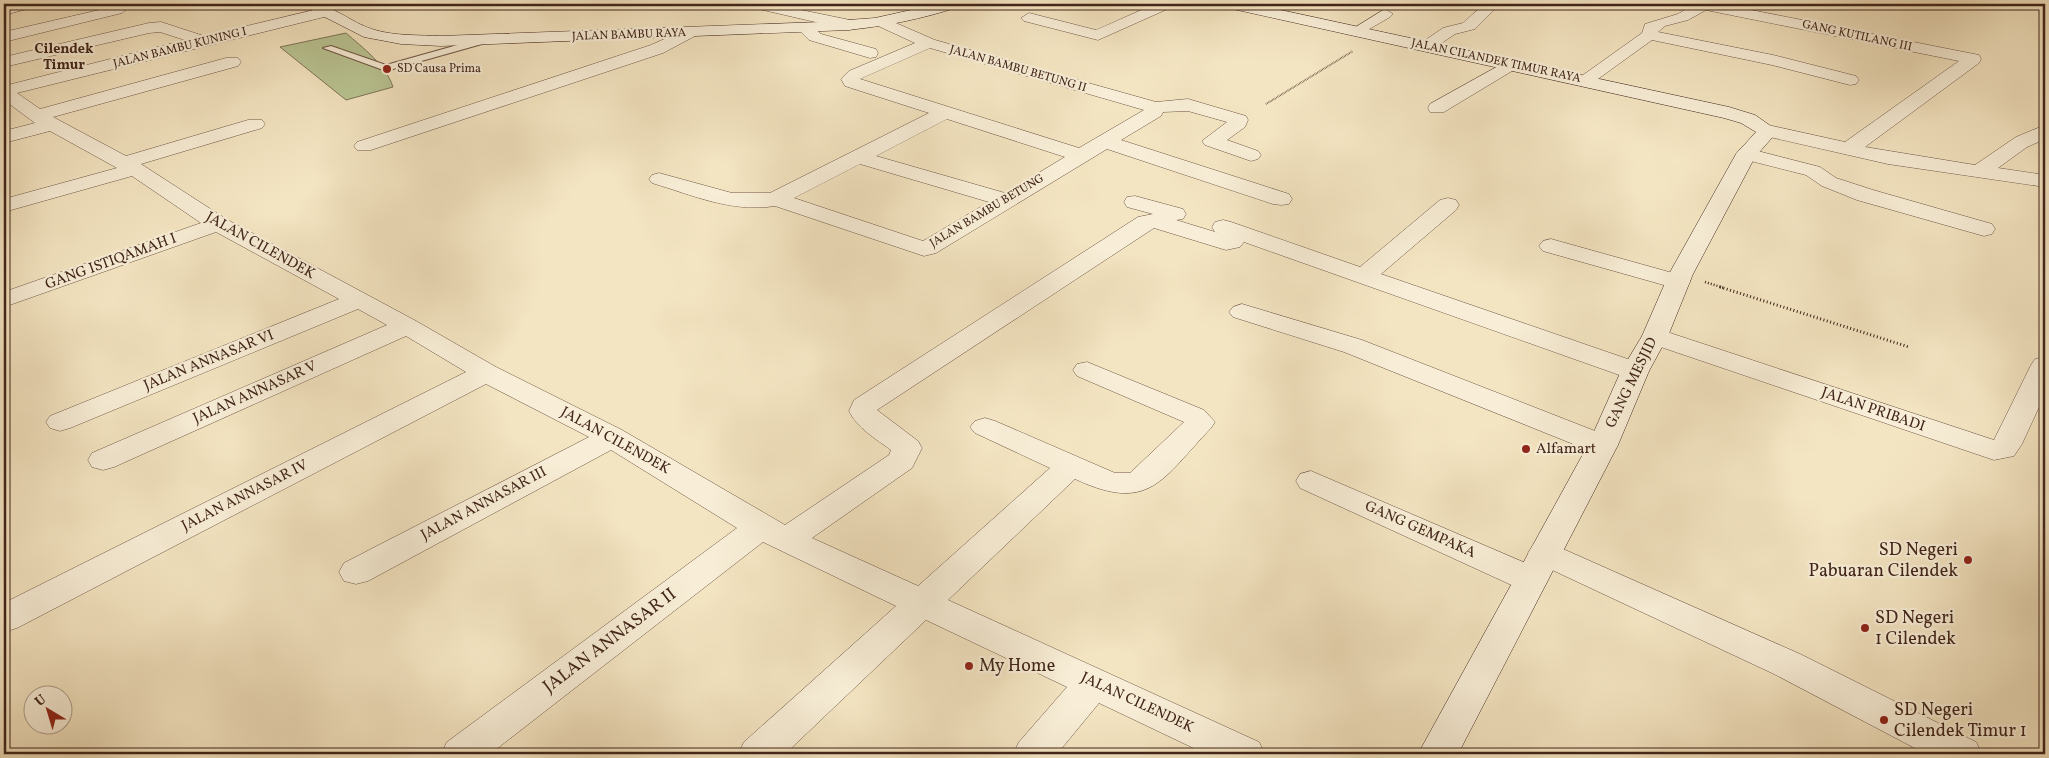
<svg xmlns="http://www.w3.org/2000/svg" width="2049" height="758" font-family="Vollkorn,serif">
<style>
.green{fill:#bac594;stroke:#7e7558}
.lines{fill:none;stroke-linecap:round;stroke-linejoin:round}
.lane-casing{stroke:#6e5545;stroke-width:2}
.street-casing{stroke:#6e5545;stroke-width:1}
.secondary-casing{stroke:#41251b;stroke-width:1}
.path-far2{stroke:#41251b;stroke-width:2;stroke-dasharray:0.5 1;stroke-linecap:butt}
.path-far1{stroke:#41251b;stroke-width:2.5;stroke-dasharray:1 2;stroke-linecap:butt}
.path{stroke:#41251b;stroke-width:3;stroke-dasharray:1 2.5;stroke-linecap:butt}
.lane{fill:#f8eed7;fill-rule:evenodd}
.street{fill:#f8eed7;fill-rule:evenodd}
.secondary{fill:#f8eed7;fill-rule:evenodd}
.poi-dot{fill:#8f2418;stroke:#f8eed7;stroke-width:2}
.labels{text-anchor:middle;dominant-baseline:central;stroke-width:4.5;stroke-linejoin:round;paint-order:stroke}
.far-street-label{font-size:12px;fill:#41251b;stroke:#f8eed7}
.far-poi-label{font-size:12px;fill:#41251b;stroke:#f8eed7;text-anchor:start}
.far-neighbourhood-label{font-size:14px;font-weight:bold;fill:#41251b;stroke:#f8eed7}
.street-label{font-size:15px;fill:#41251b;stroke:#f8eed7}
.poi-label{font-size:15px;fill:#41251b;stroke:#f8eed7;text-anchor:start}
.near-poi-label{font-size:18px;fill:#41251b;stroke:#f8eed7;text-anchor:start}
.near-street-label{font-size:18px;fill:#41251b;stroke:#f8eed7}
</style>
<rect width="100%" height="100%" fill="#f4e5c2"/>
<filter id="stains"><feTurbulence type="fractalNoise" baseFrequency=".004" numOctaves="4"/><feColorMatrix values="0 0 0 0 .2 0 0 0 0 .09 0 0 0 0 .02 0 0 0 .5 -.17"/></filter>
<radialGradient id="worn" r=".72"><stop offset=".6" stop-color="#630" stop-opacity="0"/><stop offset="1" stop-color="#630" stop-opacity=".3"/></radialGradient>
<!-- green -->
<path class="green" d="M 346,33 C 363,48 386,65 393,87 L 346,100 L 280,47 Z"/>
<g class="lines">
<!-- lane casing -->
<g class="lane-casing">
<path id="lane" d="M 486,37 L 489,38 L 489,42 L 386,71 L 323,48 L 331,46 L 386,65 Z"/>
</g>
<!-- street casing -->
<g class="street-casing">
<g id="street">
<path d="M 11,4 L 38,4 L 35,7 L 4,15 L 4,5 Z"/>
<path d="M 116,4 L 133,4 L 122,13 L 4,42 L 4,32 L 112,7 Z"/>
<path d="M 747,4 L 772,4 L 850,20 L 858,25 L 850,30 L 750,7 Z"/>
<path d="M 1155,4 L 1175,4 L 1172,7 L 1098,40 L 1024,21 L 1021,18 L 1029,13 L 1096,30 Z"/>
<path d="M 1484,4 L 1500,4 L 1475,29 L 1455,34 L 1433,49 L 1421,49 L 1419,46 L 1421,43 L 1443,28 L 1463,23 Z"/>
<path d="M 1695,4 L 1721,4 L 1979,55 L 1981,59 L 1979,63 L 1865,147 L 1975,165 L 2016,137 L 2045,125 L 2045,139 L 2027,147 L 1998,168 L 2045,175 L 2045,187 L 1888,164 L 1761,135 L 1758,131 L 1761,127 L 1768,125 L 1845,142 L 1959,61 L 1706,10 L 1688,20 L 1665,26 L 1658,32 L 1773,55 L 1856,76 L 1859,80 L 1856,84 L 1850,85 L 1772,65 L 1652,40 L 1591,84 L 1579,84 L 1576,80 L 1642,33 L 1645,24 L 1678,14 Z"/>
<path d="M 327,7 L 335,12 L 332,15 L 17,93 L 40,109 L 226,58 L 238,58 L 241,62 L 238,66 L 53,117 L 126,156 L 248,120 L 262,120 L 265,124 L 262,128 L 141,164 L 226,219 L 416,321 L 496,367 L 622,430 L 785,525 L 889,455 L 891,450 C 876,439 857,428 849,411 L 854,400 L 1138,217 L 1153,214 L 1127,207 L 1124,202 L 1127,197 L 1135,196 L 1183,209 L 1186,214 L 1183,219 L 1176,220 L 1225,235 L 1215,232 L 1212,227 L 1215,222 L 1223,220 L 1231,222 L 1360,267 L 1440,200 L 1448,198 L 1456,200 L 1459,205 L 1456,210 L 1381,274 L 1645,365 L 1649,371 L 1645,377 L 1635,379 L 1625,377 L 1244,242 L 1240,247 L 1226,250 L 1154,228 L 877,410 L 918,441 L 922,448 L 912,468 L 812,538 L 918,586 L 1050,468 L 975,433 L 970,427 L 975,421 L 985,418 L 995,421 L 1115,473 L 1130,473 L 1184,422 L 1077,376 L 1073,370 L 1077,364 L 1087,362 L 1204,410 L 1215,422 L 1211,428 C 1162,479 1150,514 1075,479 L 948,600 L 1259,742 L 1265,754 L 1206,754 L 1099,703 L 1057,754 L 1013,754 L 1019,742 L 1067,687 L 926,620 L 785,754 L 738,754 L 744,742 L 896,606 L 763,542 L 490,754 L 441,754 L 447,742 L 737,528 L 611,450 L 368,581 L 356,584 L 344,581 L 339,572 L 344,563 L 589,437 L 486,384 L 17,628 L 4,632 L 4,603 L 466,372 L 406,336 L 114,467 L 103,470 L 92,467 L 88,460 L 92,453 L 387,325 L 358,309 L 70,428 L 60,431 L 50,428 L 46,422 L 50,416 L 339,299 L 216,232 L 4,307 L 4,292 L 201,223 L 132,176 L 4,212 L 4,199 L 117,168 L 50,131 L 4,143 L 4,131 L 35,123 L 4,100 L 4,86 L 185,40 L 160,32 L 149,33 L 4,67 L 4,57 L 149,23 L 161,22 L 204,36 Z"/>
<path d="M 1385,9 L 1393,14 L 1390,17 L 1359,35 L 1351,30 Z"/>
<path d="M 882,17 L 935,40 L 1156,102 L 1188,99 L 1246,116 L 1248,120 L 1245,127 L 1227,140 L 1258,151 L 1261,155 L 1258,159 L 1251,161 L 1205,145 L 1202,141 L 1227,122 L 1188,111 L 1163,112 L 1161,116 L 1121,140 L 1289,194 L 1292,199 L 1289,204 L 1281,205 L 1273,204 L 1107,149 L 936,253 L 924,256 L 775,206 C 732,213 692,195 652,183 L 649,179 L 652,175 L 659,173 L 732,193 L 770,193 L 929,113 L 845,86 L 841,79 L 849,71 L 915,43 L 876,25 L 874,22 L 876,19 ZM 930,48 L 1144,110 L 1079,148 L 860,79 ZM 947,119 L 1065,157 L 1005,193 L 876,156 ZM 860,164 L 989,202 L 923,241 L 794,198 Z"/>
<path d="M 805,23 L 811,25 L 821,34 L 876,49 L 878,53 L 876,57 L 870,58 L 809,40 L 797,28 Z"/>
<path d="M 689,28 L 697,33 L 695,36 L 663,53 L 371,150 L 357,150 L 354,146 L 357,142 L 651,45 Z"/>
<path d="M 1511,59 L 1517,60 L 1520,64 L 1517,68 L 1444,112 L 1430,112 L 1428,108 L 1430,104 Z"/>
<path d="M 1746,148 L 1820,167 L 1836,178 L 1873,190 L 1992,224 L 1995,229 L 1992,234 L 1984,236 L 1857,200 L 1822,186 L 1806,175 L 1739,158 L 1736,154 L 1739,150 Z"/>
<path d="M 1551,239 L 1687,277 L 1690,282 L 1687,287 L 1678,289 L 1543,251 L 1539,246 L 1543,241 Z"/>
<path d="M 1242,304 L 1362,340 L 1613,438 L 1618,445 L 1613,452 L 1603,454 L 1593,452 L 1344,352 L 1233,317 L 1229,312 L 1233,307 Z"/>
<path d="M 1655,328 L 1994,440 L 2031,365 L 2035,359 L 2045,357 L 2045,394 L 2022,444 L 2014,456 L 1994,460 L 1646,342 L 1642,336 L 1646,330 Z"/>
<path d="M 1311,471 L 1542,570 L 1547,579 L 1542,588 L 1530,591 L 1518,588 L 1300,488 L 1296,481 L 1300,474 Z"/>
<path d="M 1545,541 L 1800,654 L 1976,742 L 1982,754 L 1926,754 L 1774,674 L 1533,561 L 1528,553 L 1533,545 Z"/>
</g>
</g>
<!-- secondary casing -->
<g class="secondary-casing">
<g id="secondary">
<path d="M 302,4 C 334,2 347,22 375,30 C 396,36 419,35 441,36 L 821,22 L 875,18 L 938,4 L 961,4 L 958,7 C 922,19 886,26 848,30 L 441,46 L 401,44 L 364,37 L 305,7 Z"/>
<path d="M 1225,4 L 1253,4 L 1729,107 L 1755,115 L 1778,131 L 1755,157 L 1693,274 L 1668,336 L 1649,371 L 1618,445 L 1458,754 L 1418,754 L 1588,445 L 1621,371 L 1642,336 L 1669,274 L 1736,154 L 1756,132 L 1741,123 L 1724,118 L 1233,9 Z"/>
</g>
</g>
<!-- path-far2 -->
<path class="path-far2" d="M 1266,104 L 1353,51"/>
<!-- path-far1 -->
<path class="path-far1" d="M 1705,282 L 1724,288"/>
<!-- path -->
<path class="path" d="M 1720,287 L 1909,347"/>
<!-- lane -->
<use href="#lane" class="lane"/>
<!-- street -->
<use href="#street" class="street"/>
<!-- secondary -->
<use href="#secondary" class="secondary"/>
</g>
<!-- markers -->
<g class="poi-dot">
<circle cx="387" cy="69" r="5"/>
<circle cx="1526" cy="449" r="5"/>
<circle cx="1968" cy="560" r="5"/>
<circle cx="1865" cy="628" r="5"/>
<circle cx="969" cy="666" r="5"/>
<circle cx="1884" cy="720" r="5"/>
</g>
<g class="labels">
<!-- far-street labels -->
<g class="far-street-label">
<text transform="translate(629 35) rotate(-2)">JALAN BAMBU RAYA</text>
<text transform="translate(1857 36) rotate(12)">GANG KUTILANG III</text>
<text transform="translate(180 48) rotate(-14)">JALAN BAMBU KUNING I</text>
<text transform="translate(1496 61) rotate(12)">JALAN CILANDEK TIMUR RAYA</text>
<text transform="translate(1018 69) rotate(16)">JALAN BAMBU BETUNG II</text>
<text transform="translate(987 211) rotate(-31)">JALAN BAMBU BETUNG</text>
</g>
<!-- far-poi labels -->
<g class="far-poi-label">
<text x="397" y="69">SD Causa Prima</text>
</g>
<!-- far-neighbourhood labels -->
<g class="far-neighbourhood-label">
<text x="64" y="49">Cilendek<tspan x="64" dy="16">Timur</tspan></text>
</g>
<!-- street labels -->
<g class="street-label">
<text transform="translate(260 246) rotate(29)">JALAN CILENDEK</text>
<text transform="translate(111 262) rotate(-20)">GANG ISTIQAMAH I</text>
<text transform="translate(209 361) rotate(-22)">JALAN ANNASAR VI</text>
<text transform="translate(1632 383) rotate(-64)">GANG MESJID</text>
<text transform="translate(255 393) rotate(-24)">JALAN ANNASAR V</text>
<text transform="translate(1873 410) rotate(19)">JALAN PRIBADI</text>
<text transform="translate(615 441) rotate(29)">JALAN CILENDEK</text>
<text transform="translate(245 496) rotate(-27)">JALAN ANNASAR IV</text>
<text transform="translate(484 504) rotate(-28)">JALAN ANNASAR III</text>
<text transform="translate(1420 530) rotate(24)">GANG GEMPAKA</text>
<text transform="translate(1137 703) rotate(25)">JALAN CILENDEK</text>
</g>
<!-- poi labels -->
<g class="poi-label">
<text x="1536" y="449">Alfamart</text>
</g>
<!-- near-poi labels -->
<g class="near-poi-label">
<text x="1958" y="550" text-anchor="end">SD Negeri<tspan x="1958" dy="21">Pabuaran Cilendek</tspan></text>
<text x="1875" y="618">SD Negeri<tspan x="1875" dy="21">1 Cilendek</tspan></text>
<text x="979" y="666">My Home</text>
<text x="1894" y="710">SD Negeri<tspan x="1894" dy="21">Cilendek Timur 1</tspan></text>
</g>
<!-- near-street labels -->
<g class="near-street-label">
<text transform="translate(610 641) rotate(-37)">JALAN ANNASAR II</text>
</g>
</g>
<!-- margin -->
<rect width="2049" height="758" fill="none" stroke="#f4e5c2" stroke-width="20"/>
<rect x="5" y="5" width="2039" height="748" fill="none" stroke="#41251b" stroke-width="2.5"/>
<rect x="10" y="10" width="2029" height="738" fill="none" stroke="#41251b"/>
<!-- north arrow -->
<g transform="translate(48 710) rotate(322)"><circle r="24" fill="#f8eed7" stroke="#af9e8c"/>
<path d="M0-4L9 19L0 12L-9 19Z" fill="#8f2418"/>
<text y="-8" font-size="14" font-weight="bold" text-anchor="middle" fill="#41251b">U</text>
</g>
<rect width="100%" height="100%" filter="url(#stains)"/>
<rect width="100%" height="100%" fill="url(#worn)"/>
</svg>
